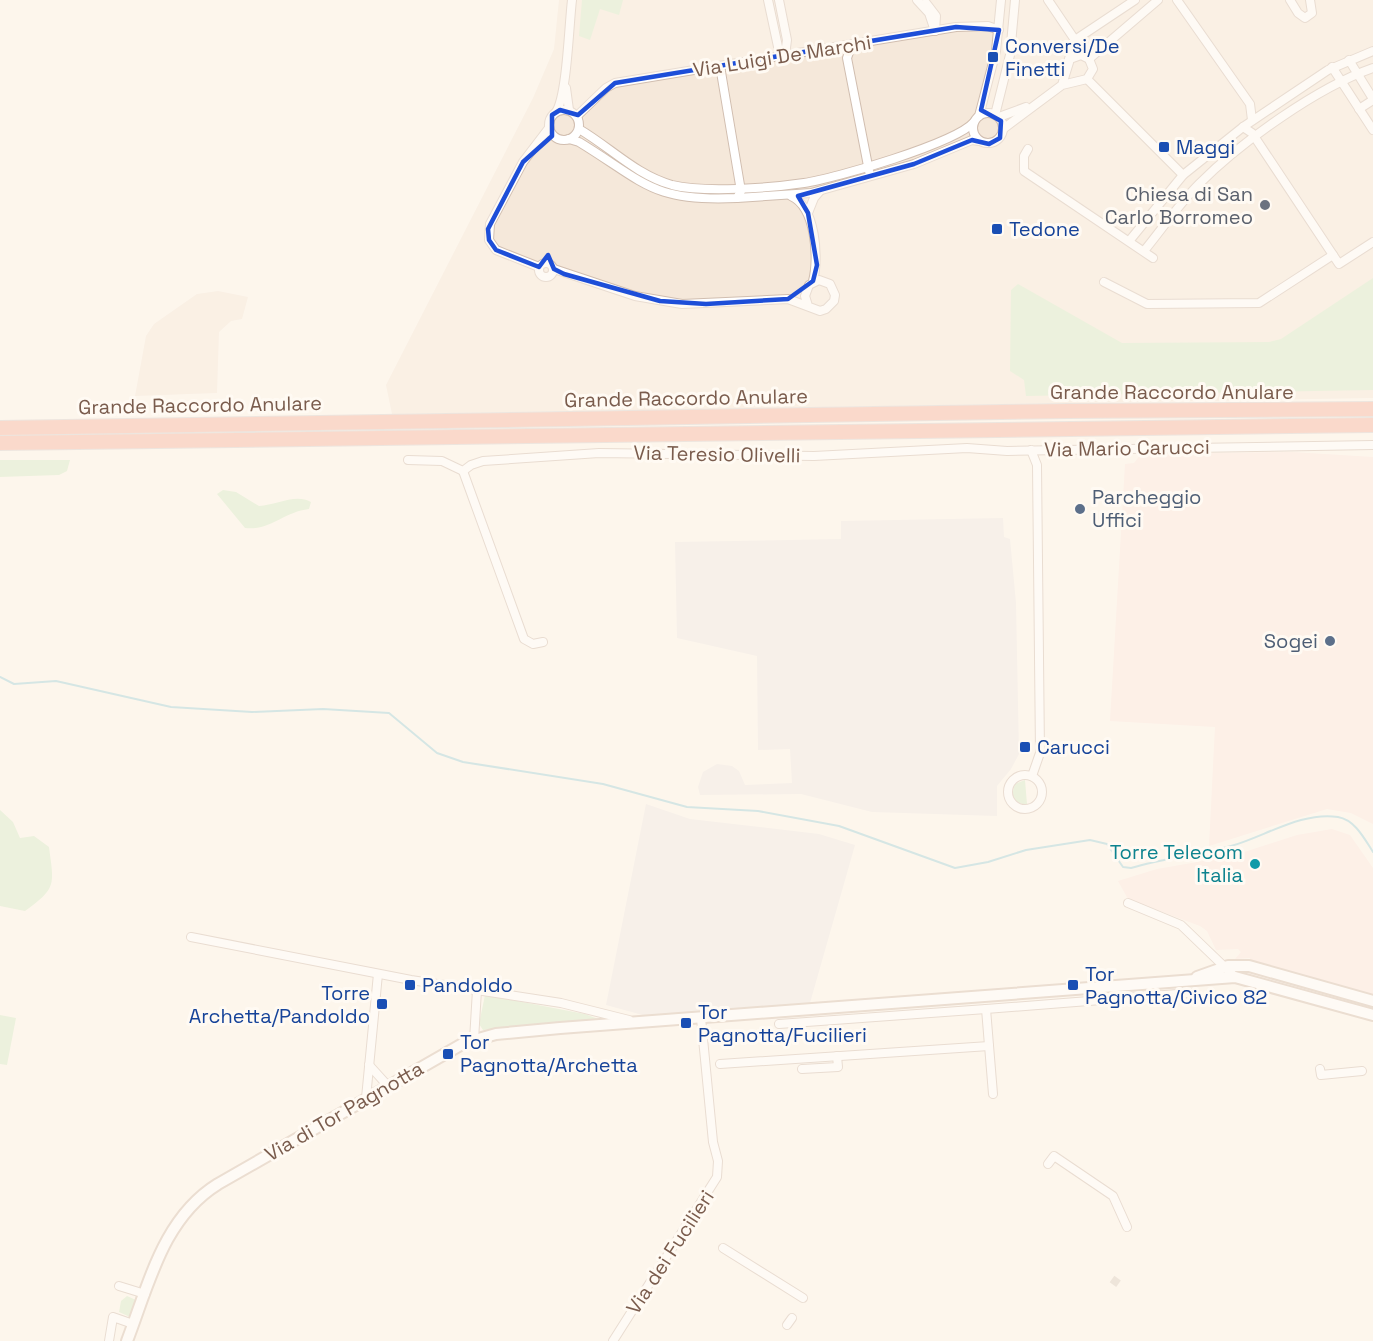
<svg xmlns="http://www.w3.org/2000/svg" width="1373" height="1341" font-family="'Space Grotesk',sans-serif">
<style>
.residential{fill:#f5e8da}
.commercial{fill:#fde8e0}
.industrial{fill:#efe9e4}
.green{fill:#d8ecc9}
.lines{fill:none;stroke-linecap:round;stroke-linejoin:round}
.stream{stroke:#a5d3da;stroke-width:2}
.street-tunnel{stroke:#dcd0c4;stroke-width:8;stroke-dasharray:8 4;stroke-linecap:butt}
.street-casing{stroke:#d1beb0;stroke-width:10}
.secondary-casing{stroke:#d6c0b0;stroke-width:14}
.highway-casing{stroke:#dad1cd;stroke-width:16}
.street{stroke:#fff;stroke-width:8}
.secondary{stroke:#fff;stroke-width:10}
.highway{stroke:#f7b7a3;stroke-width:14}
.marked{fill:none;stroke:#1d4ed8;stroke-width:4.5;stroke-linejoin:round}
.transit-dot{fill:#1a4fb4;stroke:#fffaf3;stroke-width:2}
.worship-dot{fill:#6b7280;stroke:#fffaf3;stroke-width:2}
.service-dot{fill:#5c6f8a;stroke:#fffaf3;stroke-width:2}
.culture-dot{fill:#0f9aa8;stroke:#fffaf3;stroke-width:2}
.labels{text-anchor:middle;dominant-baseline:central;stroke-width:6;stroke-linejoin:round;paint-order:stroke}
.transit-label{font-size:20px;fill:#164399;stroke:#fffaf3;text-anchor:start}
.street-label{font-size:20px;fill:#7a5c4d;stroke:#fffaf3}
.worship-label{font-size:20px;fill:#5b616d;stroke:#fffaf3;text-anchor:end}
.service-label{font-size:20px;fill:#4e5e75;stroke:#fffaf3;text-anchor:start}
.culture-label{font-size:20px;fill:#0d838f;stroke:#fffaf3;text-anchor:end}
</style>
<rect width="100%" height="100%" fill="#fdf6ec"/>
<!-- residential -->
<g class="residential">
<path d="M 559,0 L 1373,0 L 1373,398 L 392,414 L 386,385 L 533,98 L 554,49 Z"/>
<path d="M 218,291 L 248,297 L 242,319 L 231,321 L 219,332 L 217,393 L 135,396 L 146,336 L 154,324 L 197,294 Z"/>
</g>
<!-- commercial -->
<g class="commercial">
<path d="M 1292,452 L 1373,457 L 1373,824 L 1351,813 L 1327,809 L 1209,846 L 1215,727 L 1110,721 L 1125,464 L 1134,463 L 1141,454 Z"/>
<path d="M 1332,829 L 1350,835 L 1373,868 L 1373,998 L 1250,962 L 1250,958 L 1235,959 L 1241,952 L 1238,949 L 1216,950 L 1207,931 L 1200,926 L 1128,899 L 1118,881 L 1157,869 L 1232,856 L 1297,835 Z"/>
</g>
<!-- industrial -->
<g class="industrial">
<path d="M 1003,518 L 1004,537 L 1010,539 L 1016,603 L 1019,754 L 1011,769 L 997,786 L 997,816 L 872,812 L 801,794 L 700,795 L 698,787 L 703,772 L 717,764 L 732,766 L 739,771 L 745,785 L 792,783 L 790,749 L 758,750 L 757,656 L 677,638 L 675,542 L 841,539 L 841,521 Z"/>
<path d="M 646,804 L 690,819 L 819,834 L 855,845 L 810,1003 L 650,1017 L 606,1005 Z"/>
</g>
<!-- green -->
<g class="green">
<path d="M 582,0 L 623,0 L 619,15 L 600,9 L 590,40 L 579,36 Z"/>
<path d="M 1373,278 L 1373,390 L 1026,396 L 1024,380 L 1010,371 L 1011,290 L 1018,284 L 1122,343 L 1269,342 L 1281,339 Z"/>
<path d="M 0,460 L 70,460 L 67,471 L 59,475 L 0,477 Z"/>
<path d="M 223,490 L 236,492 L 259,506 C 276,505 296,493 311,502 L 309,509 C 283,512 271,531 245,528 L 217,494 Z"/>
<path d="M 1025,780 L 1027,804 C 1019,805 1015,801 1012,794 L 1015,784 Z"/>
<path d="M 0,810 L 13,822 L 20,838 L 34,836 L 49,847 C 54,885 57,888 25,911 L 0,906 Z"/>
<path d="M 485,995 L 585,1014 L 601,1020 L 483,1030 L 479,1024 Z"/>
<path d="M 0,1015 L 16,1018 L 7,1065 L 0,1064 Z"/>
<path d="M 127,1296 L 136,1300 L 130,1317 L 119,1312 L 121,1301 Z"/>
</g>
<g class="lines">
<!-- stream -->
<path class="stream" d="M 0,677 L 14,684 L 56,681 L 171,707 L 252,712 L 323,709 L 389,713 L 437,753 L 463,762 L 603,784 L 687,807 L 758,811 L 839,826 L 955,868 L 988,862 L 1026,850 L 1090,840 L 1107,844 L 1123,867 L 1131,868 C 1164,858 1198,855 1231,846 C 1264,837 1302,811 1338,817 C 1355,820 1364,838 1373,852"/>
<!-- street-tunnel -->
<path class="street-tunnel" d="M 1112,1279 L 1119,1284"/>
<!-- street casing -->
<g class="street-casing">
<g id="street">
<path d="M 768,0 L 780,56"/>
<path d="M 779,0 L 787,40 L 785,55"/>
<path d="M 917,0 L 929,13 L 935,31"/>
<path d="M 1048,0 L 1075,40"/>
<path d="M 1177,0 L 1250,104 L 1252,120"/>
<path d="M 1290,0 L 1298,13 L 1305,18 L 1312,13 L 1310,0"/>
<path d="M 926,3 L 936,16 L 935,31"/>
<path d="M 852,44 L 847,58 L 869,171"/>
<path d="M 1089,59 L 1158,0"/>
<path d="M 1349,60 L 1373,99"/>
<path d="M 1068,62 L 1075,40 L 1135,0"/>
<path d="M 1332,67 L 1373,130"/>
<path d="M 1087,79 L 1183,175"/>
<path d="M 566,88 L 569,110"/>
<path d="M 1359,109 L 1373,100"/>
<circle cx="564" cy="125" r="15"/>
<path d="M 556,112 C 567,96 569,24 572,0"/>
<circle cx="988" cy="128" r="15"/>
<path d="M 995,115 L 1010,55 L 1015,0"/>
<path d="M 577,116 L 606,88 L 615,83 L 956,27 L 988,26 L 999,30"/>
<path d="M 979,116 L 996,51 L 1001,0"/>
<path d="M 999,117 L 1026,107"/>
<path d="M 1243,127 L 1252,133 L 1339,264 L 1373,242"/>
<path d="M 579,129 C 610,147 636,175 672,185 C 704,193 770,188 804,183 C 834,179 956,143 974,122"/>
<path d="M 1003,129 L 1062,85 L 1087,79 L 1093,69 L 1089,59 L 1081,55 L 1070,59 L 1062,85"/>
<path d="M 569,139 L 579,142 C 646,183 652,202 737,198 L 741,191 L 720,66"/>
<path d="M 1028,149 L 1024,156 L 1024,171 L 1153,258"/>
<path d="M 791,196 C 816,207 819,258 813,281"/>
<path d="M 737,198 L 811,193 L 914,164 L 972,140 L 979,141"/>
<path d="M 808,213 L 814,198 L 820,191"/>
<path d="M 1130,240 L 1183,175 L 1243,127 L 1328,70 L 1373,51"/>
<path d="M 1144,251 C 1162,229 1179,204 1199,184 C 1241,142 1318,87 1373,68"/>
<circle cx="546" cy="270" r="7"/>
<path d="M 539,267 L 496,250 L 489,240 L 490,224 L 523,162 L 549,128"/>
<path d="M 554,269 L 635,296 L 682,304 L 788,299 L 820,311 L 826,309 L 834,301 L 835,295 L 830,284 L 819,280 L 809,285 L 805,296 L 808,306"/>
<path d="M 1104,282 L 1147,304 L 1259,303 L 1333,255"/>
<path d="M 1031,450 L 1037,465 L 1040,753 L 1032,776"/>
<path d="M 408,460 L 442,461 L 463,471 L 471,465 L 483,461 L 599,453 L 814,456 L 967,448 L 1007,451 L 1373,445"/>
<path d="M 463,471 L 524,639 L 533,644 L 543,642"/>
<circle cx="1025" cy="792" r="17"/>
<path d="M 1128,903 L 1181,925 L 1235,977"/>
<path d="M 191,937 L 411,980 L 561,1003 L 629,1020"/>
<path d="M 779,1024 L 986,1009"/>
<path d="M 474,1040 L 477,990"/>
<path d="M 720,1064 L 989,1046"/>
<path d="M 369,1065 L 388,1086"/>
<path d="M 802,1069 L 838,1067 L 837,1056"/>
<path d="M 1320,1069 L 1321,1075 L 1362,1071"/>
<path d="M 993,1094 L 986,1009 L 1190,993"/>
<path d="M 366,1098 L 378,974"/>
<path d="M 1048,1164 L 1054,1156 L 1113,1196 L 1127,1227"/>
<path d="M 723,1248 L 803,1298"/>
<path d="M 119,1286 L 145,1294"/>
<path d="M 787,1325 L 792,1318"/>
<path d="M 109,1341 L 113,1317 L 133,1324"/>
<path d="M 613,1341 L 717,1177 L 718,1161 L 713,1142 L 701,1018"/>
</g>
</g>
<!-- secondary casing -->
<g class="secondary-casing">
<g id="secondary">
<path d="M 1197,977 L 1228,966 L 1249,966 L 1373,1001"/>
<path d="M 127,1341 C 149,1284 163,1218 218,1184 L 464,1043 L 496,1034 L 560,1028 L 1235,977 L 1373,1015"/>
</g>
</g>
<!-- highway casing -->
<g class="highway-casing">
<g id="highway">
<path d="M 0,428 L 1068,411 L 1373,409"/>
<path d="M 0,443 L 1373,425"/>
</g>
</g>
<!-- street -->
<use href="#street" class="street"/>
<!-- secondary -->
<use href="#secondary" class="secondary"/>
<!-- highway -->
<use href="#highway" class="highway"/>
</g>
<!-- marked area -->
<path d="M0 0H1373V1341H0ZM 956,27 L 999,30 L 981,110 L 1001,121 L 1000,138 L 989,144 L 972,140 L 914,164 L 798,196 L 808,213 L 817,265 L 813,281 L 788,299 L 706,304 L 660,301 L 564,274 L 554,269 L 548,255 L 539,267 L 496,250 L 489,240 L 488,229 L 523,162 L 552,136 L 552,115 L 560,110 L 578,115 L 615,83 Z" fill="#fdf6ec" fill-opacity=".55" fill-rule="evenodd"/>
<path class="marked" d="M 956,27 L 999,30 L 981,110 L 1001,121 L 1000,138 L 989,144 L 972,140 L 914,164 L 798,196 L 808,213 L 817,265 L 813,281 L 788,299 L 706,304 L 660,301 L 564,274 L 554,269 L 548,255 L 539,267 L 496,250 L 489,240 L 488,229 L 523,162 L 552,136 L 552,115 L 560,110 L 578,115 L 615,83 Z"/>
<!-- markers -->
<g class="transit-dot">
<rect x="987" y="51" width="12" height="12" rx="3"/>
<rect x="1158" y="141" width="12" height="12" rx="3"/>
<rect x="991" y="223" width="12" height="12" rx="3"/>
<rect x="1019" y="741" width="12" height="12" rx="3"/>
<rect x="404" y="979" width="12" height="12" rx="3"/>
<rect x="1067" y="979" width="12" height="12" rx="3"/>
<rect x="376" y="998" width="12" height="12" rx="3"/>
<rect x="680" y="1017" width="12" height="12" rx="3"/>
<rect x="442" y="1048" width="12" height="12" rx="3"/>
</g>
<circle class="worship-dot" cx="1265" cy="205" r="6"/>
<g class="service-dot">
<circle cx="1080" cy="509" r="6"/>
<circle cx="1330" cy="641" r="6"/>
</g>
<circle class="culture-dot" cx="1255" cy="864" r="6"/>
<g class="labels">
<!-- transit labels -->
<g class="transit-label">
<text x="1005" y="46">Conversi/De<tspan x="1005" dy="23">Finetti</tspan></text>
<text x="1176" y="147">Maggi</text>
<text x="1009" y="229">Tedone</text>
<text x="1037" y="747">Carucci</text>
<text x="1085" y="974">Tor<tspan x="1085" dy="23">Pagnotta/Civico 82</tspan></text>
<text x="422" y="985">Pandoldo</text>
<text x="370" y="993" text-anchor="end">Torre<tspan x="370" dy="23">Archetta/Pandoldo</tspan></text>
<text x="698" y="1012">Tor<tspan x="698" dy="23">Pagnotta/Fucilieri</tspan></text>
<text x="460" y="1042">Tor<tspan x="460" dy="23">Pagnotta/Archetta</tspan></text>
</g>
<!-- street labels -->
<g class="street-label">
<text transform="translate(782 56) rotate(-9)">Via Luigi De Marchi</text>
<text x="1172" y="392">Grande Raccordo Anulare</text>
<text transform="translate(686 398) rotate(-1)">Grande Raccordo Anulare</text>
<text transform="translate(200 405) rotate(-1)">Grande Raccordo Anulare</text>
<text transform="translate(1127 448) rotate(-1)">Via Mario Carucci</text>
<text transform="translate(717 454) rotate(1)">Via Teresio Olivelli</text>
<text transform="translate(344 1111) rotate(-30)">Via di Tor Pagnotta</text>
<text transform="translate(670 1252) rotate(-57)">Via dei Fucilieri</text>
</g>
<!-- worship labels -->
<g class="worship-label">
<text x="1253" y="194">Chiesa di San<tspan x="1253" dy="23">Carlo Borromeo</tspan></text>
</g>
<!-- service labels -->
<g class="service-label">
<text x="1092" y="497">Parcheggio<tspan x="1092" dy="23">Uffici</tspan></text>
<text x="1318" y="641" text-anchor="end">Sogei</text>
</g>
<!-- culture labels -->
<g class="culture-label">
<text x="1243" y="852">Torre Telecom<tspan x="1243" dy="23">Italia</tspan></text>
</g>
</g>
</svg>
